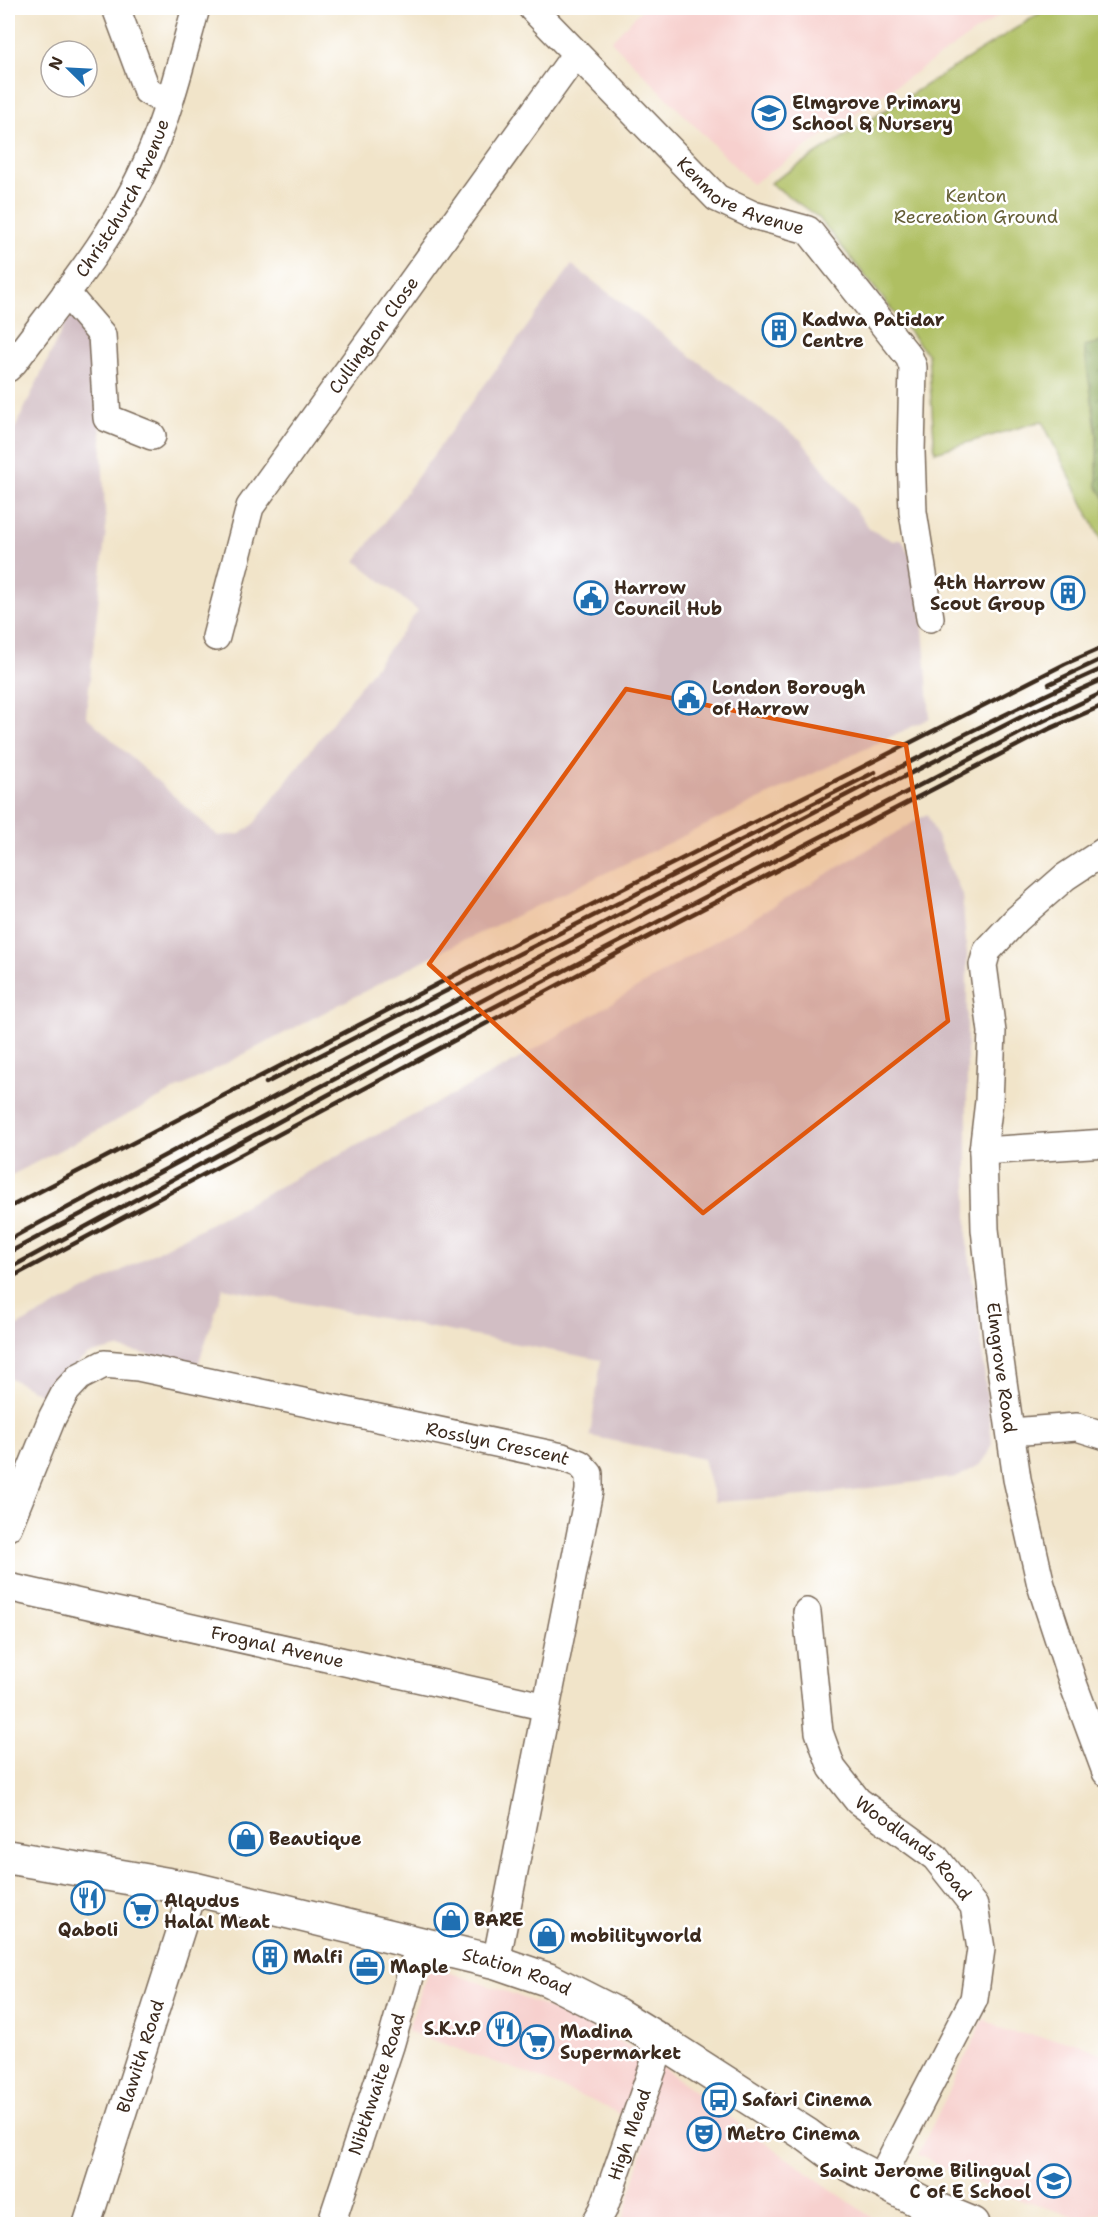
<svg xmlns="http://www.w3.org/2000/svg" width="1113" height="2232" font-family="'Shantell Sans',sans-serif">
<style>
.built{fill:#f7d0ce}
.industrial{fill:#d2bec4}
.green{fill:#afbf62;stroke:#757440;stroke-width:1.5}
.forest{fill:url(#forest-crowns);stroke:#63683b;stroke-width:1.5}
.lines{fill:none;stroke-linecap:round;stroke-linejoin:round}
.minor-casing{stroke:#7b6b5a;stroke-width:30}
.major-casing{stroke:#7b6b5a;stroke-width:36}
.minor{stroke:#fff;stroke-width:27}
.major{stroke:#fff;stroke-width:33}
.rail{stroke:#3b2a1e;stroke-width:4.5}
.marked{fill:#df570d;fill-opacity:0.2;stroke:#df570d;stroke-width:4.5;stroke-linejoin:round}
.labels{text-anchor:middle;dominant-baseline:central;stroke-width:5;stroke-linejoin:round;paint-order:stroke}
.poi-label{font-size:18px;font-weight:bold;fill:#3b2a1e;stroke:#fff;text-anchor:start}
.street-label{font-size:18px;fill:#3b2a1e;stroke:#fff}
.park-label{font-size:18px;fill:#645e36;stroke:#fff}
</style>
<defs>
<pattern id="forest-crowns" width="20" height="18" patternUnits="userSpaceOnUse" patternTransform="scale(1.5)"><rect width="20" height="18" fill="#8ba658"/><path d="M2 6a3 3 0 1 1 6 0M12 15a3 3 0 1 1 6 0" fill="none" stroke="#738748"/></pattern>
</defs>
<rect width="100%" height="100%" fill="#fff"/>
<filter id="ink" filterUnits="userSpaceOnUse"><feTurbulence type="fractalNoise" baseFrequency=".0167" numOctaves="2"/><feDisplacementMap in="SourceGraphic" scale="12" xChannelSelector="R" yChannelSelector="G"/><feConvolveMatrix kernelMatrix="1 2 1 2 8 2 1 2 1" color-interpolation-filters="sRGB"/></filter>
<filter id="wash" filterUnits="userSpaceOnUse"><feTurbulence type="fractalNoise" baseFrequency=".008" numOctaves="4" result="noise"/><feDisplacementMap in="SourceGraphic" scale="24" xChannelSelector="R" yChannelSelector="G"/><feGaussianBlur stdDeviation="1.35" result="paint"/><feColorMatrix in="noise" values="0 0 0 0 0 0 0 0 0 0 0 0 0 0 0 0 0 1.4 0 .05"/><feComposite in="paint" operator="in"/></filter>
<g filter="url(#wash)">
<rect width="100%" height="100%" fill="#f1e4c9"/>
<!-- built -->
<g class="built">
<path d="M 643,8 L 1010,8 L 752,184 L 611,41 Z"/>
<path d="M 430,1966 L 513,1994 L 575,2019 L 647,2056 L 775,2150 L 881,2224 L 622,2224 L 648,2130 L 610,2109 L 535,2076 L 407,2031 Z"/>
<path d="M 984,2019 L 1004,2031 L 1074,2042 L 1105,2055 L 1105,2211 L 1081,2218 L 1000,2194 L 918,2155 Z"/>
</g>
<!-- industrial -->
<g class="industrial">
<path d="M 572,265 L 801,440 L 871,530 L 893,541 L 902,539 L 919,576 L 930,718 L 440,952 L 8,1177 L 8,443 L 70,313 L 96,339 L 106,529 L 86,716 L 218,836 L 240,834 L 253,825 L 418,611 L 356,561 Z"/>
<path d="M 927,814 L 962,895 L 967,954 L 967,1242 L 979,1321 L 992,1442 L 989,1453 L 981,1464 L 958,1477 L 804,1496 L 715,1502 L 703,1459 L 590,1436 L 601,1360 L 223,1288 L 198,1365 L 117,1348 L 87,1355 L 60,1379 L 48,1398 L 8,1377 L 8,1331 L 510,1064 Z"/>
</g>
<!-- green -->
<path class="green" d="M 1048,8 L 1105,8 L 1105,548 L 1042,421 L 935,452 L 928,355 L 819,218 L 770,183 Z"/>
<!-- forest -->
<path class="forest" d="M 1105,341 L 1106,341 L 1105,499 L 1097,486 L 1097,436 L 1084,346 Z"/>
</g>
<g filter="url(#ink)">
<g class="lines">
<!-- minor casing -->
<g class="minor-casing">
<g id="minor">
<path d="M 116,8 L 147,91 L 168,103"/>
<path id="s1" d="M 532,8 L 717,198 L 753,215 L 808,230 L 909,357 L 913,367 L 911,452 L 913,512 L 930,618"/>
<path d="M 66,293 L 102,335 L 107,418 L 152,436"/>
<path id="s2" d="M 8,368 L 14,362 C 62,298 116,234 148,160 C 169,112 182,58 196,8"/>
<path id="s3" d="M 216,637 L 250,507 L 576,54"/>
<path id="s4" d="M 1106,850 L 1065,877 L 1017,919 L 987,951 L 983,965 L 992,1032 L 989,1101 L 983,1151 L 985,1229 L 998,1347 L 1017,1479 L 1041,1585 L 1074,1686 L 1106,1772"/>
<path d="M 983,1151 L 1106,1143"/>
<path d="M 1011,1432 L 1077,1427 L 1106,1436"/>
<path id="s5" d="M 8,1527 L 52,1418 L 66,1391 L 79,1377 L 104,1364 L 138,1367 L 562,1457 L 580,1464 L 589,1474 L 589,1491 L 496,1962"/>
<path id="s6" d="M 8,1587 L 547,1707"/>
<path id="s7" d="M 807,1612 L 819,1732 L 832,1768 L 858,1801 L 935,1857 L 974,1906 L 981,1949 L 974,1999 L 880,2180"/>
<path id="s8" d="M 87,2224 L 194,1889"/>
<path id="s9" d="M 331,2224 L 390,2046 L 420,1942"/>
<path id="s10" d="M 595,2224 L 603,2210 L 662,2042"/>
</g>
</g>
<!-- major casing -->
<g class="major-casing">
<g id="major">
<path id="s11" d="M 8,1857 L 194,1889 L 496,1962 L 549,1980 L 616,2014 L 662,2042 L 807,2135 L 842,2161 L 927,2205 L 973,2224"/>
</g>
</g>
<!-- minor -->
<use href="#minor" class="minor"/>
<!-- major -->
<use href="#major" class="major"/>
<!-- rail -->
<g class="rail">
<path d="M 1049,684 L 1106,657"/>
<path d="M 266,1083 L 875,772"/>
<path d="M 8,1208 L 524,939 L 1065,664 L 1106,646"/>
<path d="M 8,1240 C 219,1125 432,1013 645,901 C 798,821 949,738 1106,667"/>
<path d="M 8,1253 L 870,794 L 1027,714 L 1106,678"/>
<path d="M 8,1269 L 381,1066 L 1041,722 L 1106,691"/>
<path d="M 8,1279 L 631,946 L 1049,729 L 1106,704"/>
</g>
</g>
</g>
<!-- marked area -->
<path class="marked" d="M 626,689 L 906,745 L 948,1021 L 703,1213 L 429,964 Z"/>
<!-- icons -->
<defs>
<g id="school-ring" transform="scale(1.725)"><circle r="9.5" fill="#fff" stroke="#1f6fb2" stroke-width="1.5"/><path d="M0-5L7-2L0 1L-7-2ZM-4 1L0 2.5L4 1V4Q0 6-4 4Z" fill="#1f6fb2"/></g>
<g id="building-ring" transform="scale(1.725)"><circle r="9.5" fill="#fff" stroke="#1f6fb2" stroke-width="1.5"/><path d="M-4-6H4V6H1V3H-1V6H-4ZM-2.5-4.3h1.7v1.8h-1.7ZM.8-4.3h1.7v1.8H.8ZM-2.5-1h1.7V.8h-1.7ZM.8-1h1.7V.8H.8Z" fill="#1f6fb2"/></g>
<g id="civic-ring" transform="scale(1.725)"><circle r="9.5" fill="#fff" stroke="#1f6fb2" stroke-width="1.5"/><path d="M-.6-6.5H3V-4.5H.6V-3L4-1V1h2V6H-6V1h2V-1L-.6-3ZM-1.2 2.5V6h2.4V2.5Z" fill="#1f6fb2"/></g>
<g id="shop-ring" transform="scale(1.725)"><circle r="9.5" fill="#fff" stroke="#1f6fb2" stroke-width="1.5"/><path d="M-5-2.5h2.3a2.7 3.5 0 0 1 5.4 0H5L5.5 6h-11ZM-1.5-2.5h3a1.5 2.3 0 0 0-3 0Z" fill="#1f6fb2"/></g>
<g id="restaurant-ring" transform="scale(1.725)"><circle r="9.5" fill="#fff" stroke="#1f6fb2" stroke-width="1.5"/><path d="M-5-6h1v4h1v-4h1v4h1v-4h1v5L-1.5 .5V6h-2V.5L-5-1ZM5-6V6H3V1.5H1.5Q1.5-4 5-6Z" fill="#1f6fb2"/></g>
<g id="supermarket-ring" transform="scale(1.725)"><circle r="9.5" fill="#fff" stroke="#1f6fb2" stroke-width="1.5"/><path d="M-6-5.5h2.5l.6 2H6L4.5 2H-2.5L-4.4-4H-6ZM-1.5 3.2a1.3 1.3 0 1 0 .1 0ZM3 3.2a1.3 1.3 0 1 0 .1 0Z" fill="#1f6fb2"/></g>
<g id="office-ring" transform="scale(1.725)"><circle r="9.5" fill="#fff" stroke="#1f6fb2" stroke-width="1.5"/><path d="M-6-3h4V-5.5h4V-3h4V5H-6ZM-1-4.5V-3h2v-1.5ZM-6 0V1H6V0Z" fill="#1f6fb2"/></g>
<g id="bus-ring" transform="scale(1.725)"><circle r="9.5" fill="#fff" stroke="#1f6fb2" stroke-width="1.5"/><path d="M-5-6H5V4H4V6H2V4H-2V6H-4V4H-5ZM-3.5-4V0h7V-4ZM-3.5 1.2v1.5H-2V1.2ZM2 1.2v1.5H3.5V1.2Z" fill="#1f6fb2"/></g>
<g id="theatre-ring" transform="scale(1.725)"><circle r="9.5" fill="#fff" stroke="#1f6fb2" stroke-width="1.5"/><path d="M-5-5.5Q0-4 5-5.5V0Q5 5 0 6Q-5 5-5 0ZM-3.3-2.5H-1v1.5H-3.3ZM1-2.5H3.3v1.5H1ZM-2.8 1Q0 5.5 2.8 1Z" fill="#1f6fb2"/></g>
</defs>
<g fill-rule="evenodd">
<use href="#school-ring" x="769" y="113"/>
<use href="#building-ring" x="779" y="330"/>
<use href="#building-ring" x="1068" y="593"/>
<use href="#civic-ring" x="591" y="598"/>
<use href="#civic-ring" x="689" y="698"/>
<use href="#shop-ring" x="246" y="1839"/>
<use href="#restaurant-ring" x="88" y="1898"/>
<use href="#supermarket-ring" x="141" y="1911"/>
<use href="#shop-ring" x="451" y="1920"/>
<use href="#shop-ring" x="547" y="1936"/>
<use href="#building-ring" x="270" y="1957"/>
<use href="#office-ring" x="367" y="1967"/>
<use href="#restaurant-ring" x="504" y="2029"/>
<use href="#supermarket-ring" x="537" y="2042"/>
<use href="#bus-ring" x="719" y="2100"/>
<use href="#theatre-ring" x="704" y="2134"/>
<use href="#school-ring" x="1054" y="2181"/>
</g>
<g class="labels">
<!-- poi labels -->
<g class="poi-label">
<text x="792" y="103">Elmgrove Primary<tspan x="792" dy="21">School &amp; Nursery</tspan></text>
<text x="802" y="320">Kadwa Patidar<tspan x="802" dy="21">Centre</tspan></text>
<text x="1045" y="583" text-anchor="end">4th Harrow<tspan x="1045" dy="21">Scout Group</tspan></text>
<text x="614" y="588">Harrow<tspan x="614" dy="21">Council Hub</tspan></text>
<text x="712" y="688">London Borough<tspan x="712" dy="21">of Harrow</tspan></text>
<text x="269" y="1839">Beautique</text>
<text x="164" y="1901">Alqudus<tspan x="164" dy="21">Halal Meat</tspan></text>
<text x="474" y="1920">BARE</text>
<text x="88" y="1930" text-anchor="middle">Qaboli</text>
<text x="570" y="1936">mobilityworld</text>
<text x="293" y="1957">Malfi</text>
<text x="390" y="1967">Maple</text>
<text x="481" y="2029" text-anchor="end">S.K.V.P</text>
<text x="560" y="2032">Madina<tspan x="560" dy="21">Supermarket</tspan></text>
<text x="742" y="2100">Safari Cinema</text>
<text x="727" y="2134">Metro Cinema</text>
<text x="1031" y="2171" text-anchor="end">Saint Jerome Bilingual<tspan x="1031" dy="21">C of E School</tspan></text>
</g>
<!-- street labels -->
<g class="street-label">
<text stroke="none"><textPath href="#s1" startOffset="285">Kenmore Avenue</textPath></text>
<text stroke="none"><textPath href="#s2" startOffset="206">Christchurch Avenue</textPath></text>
<text stroke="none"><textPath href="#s3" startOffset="346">Cullington Close</textPath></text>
<text stroke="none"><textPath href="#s4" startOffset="576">Elmgrove Road</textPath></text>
<text stroke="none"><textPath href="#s5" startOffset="597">Rosslyn Crescent</textPath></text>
<text stroke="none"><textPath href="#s6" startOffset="276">Frognal Avenue</textPath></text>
<text stroke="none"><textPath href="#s7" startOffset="274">Woodlands Road</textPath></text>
<text stroke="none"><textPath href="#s11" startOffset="522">Station Road</textPath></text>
<text stroke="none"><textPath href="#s8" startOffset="176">Blawith Road</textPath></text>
<text stroke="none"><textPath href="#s9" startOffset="147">Nibthwaite Road</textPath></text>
<text stroke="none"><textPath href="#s10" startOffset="96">High Mead</textPath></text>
</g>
<!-- park labels -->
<g class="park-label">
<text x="976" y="196">Kenton<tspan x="976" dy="21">Recreation Ground</tspan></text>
</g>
</g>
<!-- margin -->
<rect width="1113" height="2232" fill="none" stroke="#fff" stroke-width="30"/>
<!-- north arrow -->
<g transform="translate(69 69) rotate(294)"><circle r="28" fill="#ffffff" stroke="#b1aaa5" stroke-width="1.5"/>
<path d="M0-4.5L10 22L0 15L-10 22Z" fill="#1f6fb2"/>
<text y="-9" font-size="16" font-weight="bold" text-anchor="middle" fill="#3b2a1e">N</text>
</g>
</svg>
